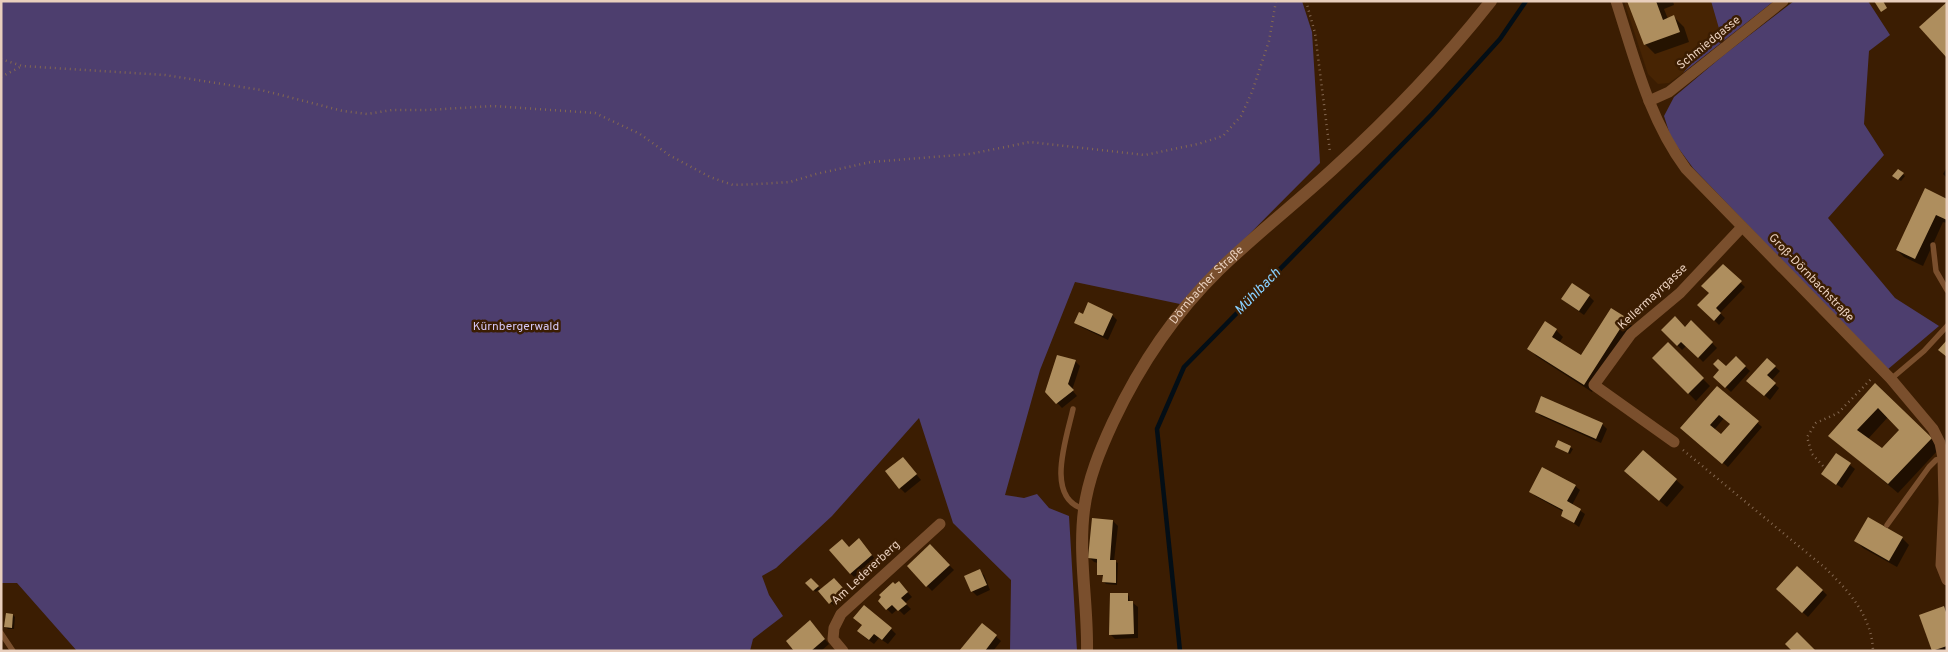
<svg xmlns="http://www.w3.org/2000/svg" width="1948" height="652" font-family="Overpass,sans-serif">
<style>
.built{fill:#472403}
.green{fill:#4d3e6e}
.shadow{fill:#0007;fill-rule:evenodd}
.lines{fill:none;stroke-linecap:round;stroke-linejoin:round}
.stream{stroke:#030e16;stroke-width:4.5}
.building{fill:#ae8e5e;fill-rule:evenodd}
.path{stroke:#846851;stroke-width:2.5;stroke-dasharray:1 4;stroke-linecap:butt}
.service{stroke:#7a4f2d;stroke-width:5.5}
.minor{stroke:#7a4f2d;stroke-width:11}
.tertiary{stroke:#7a4f2d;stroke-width:12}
.labels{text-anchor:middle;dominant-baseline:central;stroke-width:5;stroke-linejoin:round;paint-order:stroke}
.street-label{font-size:12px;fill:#e9cfbd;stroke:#3b1d02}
.park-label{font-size:12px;fill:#d4c7f5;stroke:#3b1d02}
.water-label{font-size:14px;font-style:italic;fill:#88d0fe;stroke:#3b1d02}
</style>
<rect width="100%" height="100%" fill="#3b1d02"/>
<!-- built -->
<path class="built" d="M 1624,1 L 1711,1 L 1720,32 L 1683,73 L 1669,83 L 1658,84 L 1648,74 Z"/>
<!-- green -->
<g class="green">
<path d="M 1,1 L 1302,1 L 1312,32 L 1320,163 L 1180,304 L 1075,282 L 1040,370 L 1005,495 L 1024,498 L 1037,494 L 1049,508 L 1069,516 L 1077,651 L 1010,651 L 1011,580 L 953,523 L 919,418 L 832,516 L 776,568 L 762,576 L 769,595 L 783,616 L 753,639 L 750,651 L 77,651 L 17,583 L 1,583 Z"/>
<path d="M 1711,1 L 1774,1 L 1683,73 L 1720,32 Z"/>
<path d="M 1794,1 L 1868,1 L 1890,35 L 1869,51 L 1864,124 L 1884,155 L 1828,218 L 1895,298 L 1939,326 L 1887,370 L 1693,168 L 1671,138 L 1664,116 L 1674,97 L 1725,54 Z"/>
</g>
<!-- shadow -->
<g class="shadow">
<path d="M 1629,1 L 1673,1 L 1674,5 L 1664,9 L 1668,19 L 1674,17 L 1684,27 L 1689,42 L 1655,54 L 1645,44 Z"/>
<path d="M 1947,167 L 1947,178 L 1943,174 Z"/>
<path d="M 1898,171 L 1905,176 L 1901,181 L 1894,176 Z"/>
<path d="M 1947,200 L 1947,223 L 1943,222 L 1923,266 L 1904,257 L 1897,250 Z"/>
<path d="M 1723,266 L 1745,287 L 1720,313 L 1725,318 L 1719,325 L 1699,305 L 1710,294 Z"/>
<path d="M 1589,296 L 1594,301 L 1584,315 L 1567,303 Z"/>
<path d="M 1112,315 L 1117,320 L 1108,340 L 1081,327 L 1076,322 L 1084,316 Z"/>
<path d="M 1626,319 L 1633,327 L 1592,392 L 1536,356 L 1529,348 L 1556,330 L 1563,337 L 1559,343 L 1581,357 Z"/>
<path d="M 1691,322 L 1717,348 L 1703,362 L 1687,345 L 1682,350 L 1663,330 L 1685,329 Z"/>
<path d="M 1668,344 L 1710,386 L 1696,401 L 1654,358 Z"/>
<path d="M 1736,358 L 1750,371 L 1731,392 L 1715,377 Z"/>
<path d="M 1075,361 L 1080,366 L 1072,390 L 1077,396 L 1062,408 L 1046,391 Z"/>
<path d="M 1775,367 L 1780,371 L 1771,381 L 1779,388 L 1770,400 L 1753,385 Z"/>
<path d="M 1876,384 L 1940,448 L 1898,493 L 1830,436 ZM 1888,417 L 1901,430 L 1882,450 L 1868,439 Z"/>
<path d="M 1717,387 L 1762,427 L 1728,467 L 1687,433 ZM 1724,418 L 1731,425 L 1721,436 L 1714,430 Z"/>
<path d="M 1536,412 L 1602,424 L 1607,429 L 1601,443 L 1541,416 Z"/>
<path d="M 1559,442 L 1573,449 L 1570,454 L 1556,447 Z"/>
<path d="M 1836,454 L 1855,469 L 1842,488 L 1827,478 Z"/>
<path d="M 907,463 L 921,480 L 905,493 L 900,488 Z"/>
<path d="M 1633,479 L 1676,480 L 1684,487 L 1667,507 Z"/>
<path d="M 1575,486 L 1580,490 L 1572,505 L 1585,514 L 1579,527 L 1562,515 L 1564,512 L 1535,496 L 1531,491 Z"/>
<path d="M 1113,521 L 1118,526 L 1114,561 L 1118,563 L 1117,585 L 1106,584 L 1104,582 L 1104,576 L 1098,574 L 1098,563 L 1094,562 L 1090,558 Z"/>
<path d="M 1902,538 L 1909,545 L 1897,567 L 1863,548 L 1856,541 Z"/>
<path d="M 863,545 L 876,560 L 855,578 L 850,573 L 849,548 Z"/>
<path d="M 930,546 L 954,570 L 932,591 L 908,566 Z"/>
<path d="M 979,571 L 984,575 L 990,590 L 977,596 L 972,591 Z"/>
<path d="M 811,579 L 821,590 L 834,579 L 848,595 L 835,607 L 818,590 L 816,592 L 807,583 Z"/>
<path d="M 899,583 L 912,597 L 905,603 L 911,609 L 904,615 L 898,609 L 892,614 L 879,601 Z"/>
<path d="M 1822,590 L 1827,595 L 1808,617 L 1782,594 Z"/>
<path d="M 1127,594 L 1129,596 L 1130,603 L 1133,603 L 1138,607 L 1138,638 L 1115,639 L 1110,634 L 1110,603 Z"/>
<path d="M 1944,608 L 1947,611 L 1947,651 L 1933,651 Z"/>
<path d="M 13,615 L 15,617 L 14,629 L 8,629 L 6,627 Z"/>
<path d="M 982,624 L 1001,641 L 993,651 L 961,651 Z"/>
<path d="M 863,626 L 891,629 L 896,634 L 888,644 L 879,638 L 874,644 L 863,636 Z"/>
<path d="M 814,627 L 829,644 L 821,651 L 796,651 Z"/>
</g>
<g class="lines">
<!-- stream -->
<path class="stream" d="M 1180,651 L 1157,429 L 1184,367 L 1432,114 L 1500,39 L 1526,1"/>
</g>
<!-- building -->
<g class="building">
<path d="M 1627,1 L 1656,1 L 1663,20 L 1674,15 L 1680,32 L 1644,45 Z"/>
<path d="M 1874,1 L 1883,1 L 1887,8 L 1881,12 Z"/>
<path d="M 1947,2 L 1947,58 L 1919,27 Z"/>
<path d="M 1898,169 L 1904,173 L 1898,180 L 1892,176 Z"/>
<path d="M 1925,188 L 1947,199 L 1947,220 L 1936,215 L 1915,259 L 1896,250 Z"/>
<path d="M 1723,264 L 1742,281 L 1716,308 L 1721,313 L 1714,321 L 1697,305 L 1709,293 L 1701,286 Z"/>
<path d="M 1572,283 L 1590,295 L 1579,311 L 1561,299 Z"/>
<path d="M 1088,302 L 1113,314 L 1103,336 L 1074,323 L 1079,312 L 1083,314 Z"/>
<path d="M 1611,308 L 1627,318 L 1584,385 L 1527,349 L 1545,321 L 1557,329 L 1552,337 L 1581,355 Z"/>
<path d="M 1675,316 L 1685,327 L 1691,320 L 1713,342 L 1698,358 L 1681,342 L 1677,346 L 1661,330 Z"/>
<path d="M 1947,340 L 1947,357 L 1938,350 Z"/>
<path d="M 1668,342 L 1704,378 L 1688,394 L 1652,358 Z"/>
<path d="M 1057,355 L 1076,360 L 1068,384 L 1074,390 L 1056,404 L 1045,392 Z"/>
<path d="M 1736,356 L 1746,366 L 1725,388 L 1713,377 L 1719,370 L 1713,364 L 1718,359 L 1726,366 Z"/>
<path d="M 1767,358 L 1776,366 L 1767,375 L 1776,383 L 1764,396 L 1746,381 Z"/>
<path d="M 1875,383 L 1932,438 L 1888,484 L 1828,436 ZM 1878,408 L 1899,430 L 1882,448 L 1857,430 Z"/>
<path d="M 1717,386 L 1759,421 L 1722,464 L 1680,428 ZM 1719,415 L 1730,424 L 1721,434 L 1710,425 Z"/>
<path d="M 1541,396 L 1603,423 L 1596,439 L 1535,412 Z"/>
<path d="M 1558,440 L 1571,446 L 1568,453 L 1555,447 Z"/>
<path d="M 1643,450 L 1677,479 L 1659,501 L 1624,471 Z"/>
<path d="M 1836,453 L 1851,463 L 1836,485 L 1821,474 Z"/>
<path d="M 903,457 L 917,474 L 899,489 L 885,471 Z"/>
<path d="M 1542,467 L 1576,485 L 1567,501 L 1581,509 L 1574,523 L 1561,516 L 1563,510 L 1529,492 Z"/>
<path d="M 1868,517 L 1903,537 L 1889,561 L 1854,541 Z"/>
<path d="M 1092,518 L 1113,520 L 1110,560 L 1116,560 L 1116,583 L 1102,582 L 1103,575 L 1097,575 L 1097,559 L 1088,558 Z"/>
<path d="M 859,538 L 872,555 L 850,574 L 829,550 L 842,539 L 849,547 Z"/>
<path d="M 930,544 L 950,565 L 926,587 L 907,566 Z"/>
<path d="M 1797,566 L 1823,590 L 1802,613 L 1776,589 Z"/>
<path d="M 980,569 L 987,585 L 971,592 L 964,576 Z"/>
<path d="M 811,578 L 819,586 L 813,591 L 805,583 Z"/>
<path d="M 834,578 L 845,590 L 829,604 L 818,591 Z"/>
<path d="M 899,581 L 908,592 L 901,598 L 907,604 L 898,611 L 892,605 L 886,610 L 878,601 L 881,597 L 879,595 L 893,582 L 895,584 Z"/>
<path d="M 1110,593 L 1128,593 L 1128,601 L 1133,601 L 1134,634 L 1109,635 Z"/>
<path d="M 864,605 L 892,628 L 882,640 L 874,634 L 869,640 L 857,631 L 862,625 L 853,618 Z"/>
<path d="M 1944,606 L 1947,615 L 1947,646 L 1932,651 L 1919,615 Z"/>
<path d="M 6,613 L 13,614 L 12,628 L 4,627 Z"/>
<path d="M 810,620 L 825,639 L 811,651 L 794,651 L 786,641 Z"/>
<path d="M 982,623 L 997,635 L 985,651 L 959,651 Z"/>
<path d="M 1797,632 L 1816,651 L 1792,651 L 1785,644 Z"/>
</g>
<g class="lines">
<!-- path -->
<g class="path">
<path d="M 1306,1 L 1315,33 L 1330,152"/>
<path d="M 1,59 L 22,66 L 165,75 L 261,90 L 343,111 L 367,114 L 392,110 L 427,110 L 493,106 L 595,113 L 640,134 L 669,155 L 710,177 L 733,185 L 758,184 L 790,182 L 816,174 L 871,162 L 970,154 L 1030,142 L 1145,155 L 1198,144 L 1223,136 L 1241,116 L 1252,92 L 1269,41 L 1276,1"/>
<path d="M 1,77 L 22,66"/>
<path d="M 1683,450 L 1824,567 C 1848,590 1872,616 1873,651"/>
<path d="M 1823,466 L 1812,454 L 1807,437 L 1816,423 L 1838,413 L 1872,378"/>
</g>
<!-- service -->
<g class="service">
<path d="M 1933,245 L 1936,271 L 1947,290"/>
<path d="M 1891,379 L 1924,351 L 1947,326"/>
<path d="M 1073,409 C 1067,437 1044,498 1084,509"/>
<path d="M 1887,525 L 1929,467 L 1936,460 L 1943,458"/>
<path d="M 1,633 L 13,651"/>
</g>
<!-- minor -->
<g class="minor">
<path d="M 1616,1 C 1635,60 1649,119 1686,169 L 1891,379 L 1933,429 L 1940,443 L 1943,458 L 1944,502 L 1941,565 L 1947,580"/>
<path d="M 1649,101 L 1669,92 L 1783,1"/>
<path d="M 1674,442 L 1594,385 L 1631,334 L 1680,293 L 1742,227"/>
<path d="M 843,651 L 833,639 L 834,628 L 841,614 L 940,524"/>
</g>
<!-- tertiary -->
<path class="tertiary" id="s1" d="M 1087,651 C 1088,604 1078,557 1084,510 C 1088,479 1100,450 1113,422 C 1139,367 1175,313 1219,270 C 1255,235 1296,203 1333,169 C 1390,117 1443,62 1491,1"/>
</g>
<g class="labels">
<!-- street labels -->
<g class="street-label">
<text transform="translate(1709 43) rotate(-39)">Schmiedgasse</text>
<text transform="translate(1811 278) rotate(46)">Groß-Dörnbachstraße</text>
<text stroke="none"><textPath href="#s1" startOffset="401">Dörnbacher Straße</textPath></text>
<text transform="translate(1653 297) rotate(-43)">Kellermayrgasse</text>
<text transform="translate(866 573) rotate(-43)">Am Ledererberg</text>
</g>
<!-- park labels -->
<g class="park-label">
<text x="516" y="327">Kürnbergerwald</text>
</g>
<!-- water labels -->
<g class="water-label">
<text transform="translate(1258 292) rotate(-46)">Mühlbach</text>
</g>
</g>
<!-- border -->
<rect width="1948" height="652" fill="none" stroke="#e9cfbd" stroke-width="5"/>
</svg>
